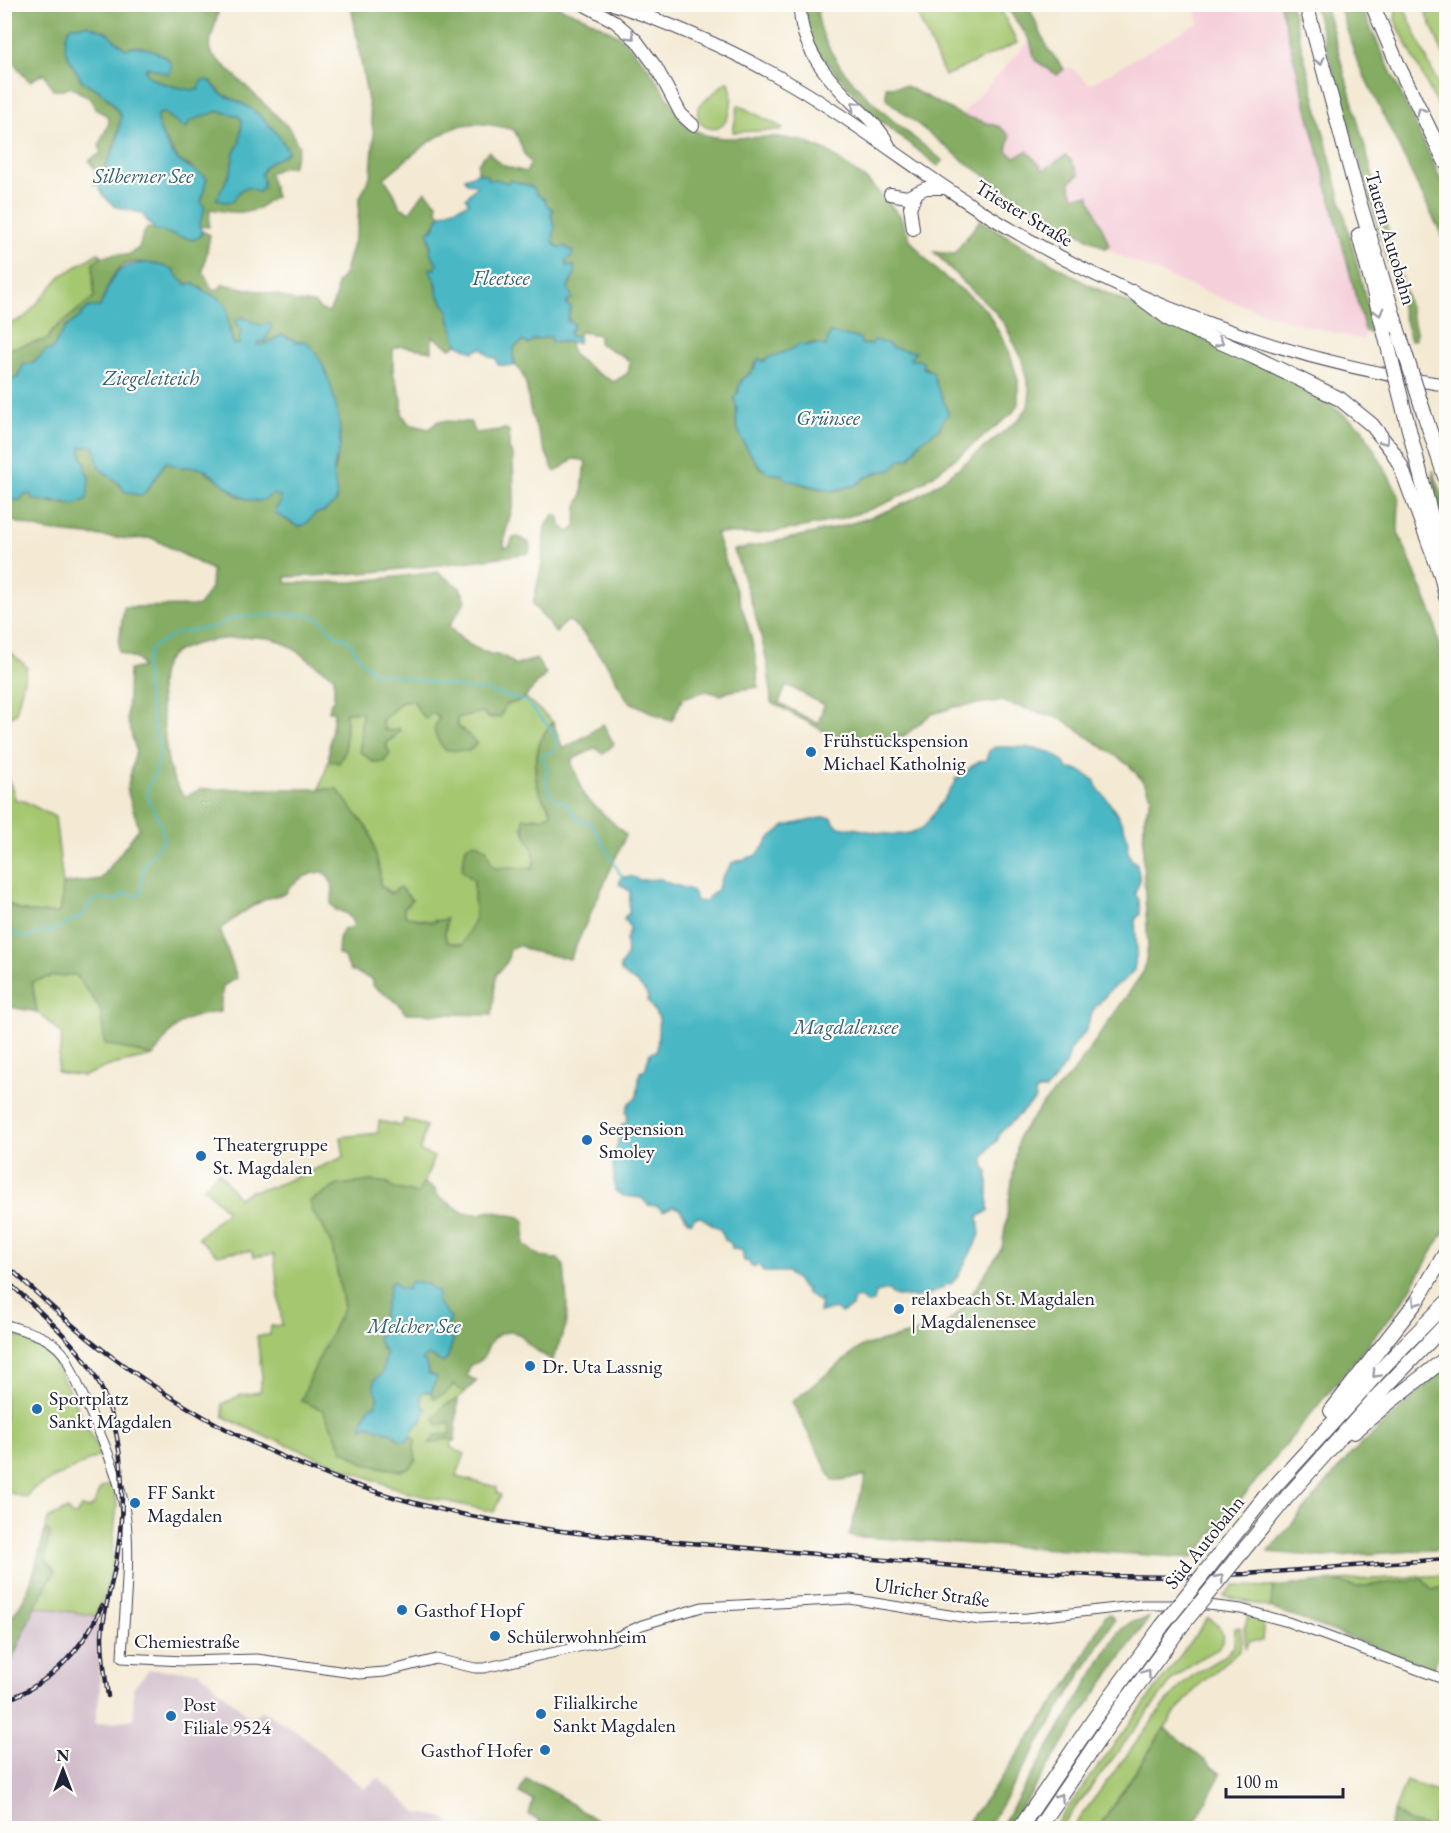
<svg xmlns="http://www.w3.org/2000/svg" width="1451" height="1833" font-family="'EB Garamond',serif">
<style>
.built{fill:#f5cfda}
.industrial{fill:#d1bdcb}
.green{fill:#a5c770;stroke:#647456;stroke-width:1.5}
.forest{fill:#84ac62;stroke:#53674e;stroke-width:1.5;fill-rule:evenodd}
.water{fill:#4ab8c4;stroke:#366d80;stroke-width:1.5}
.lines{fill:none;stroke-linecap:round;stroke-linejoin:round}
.stream{stroke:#4ab8c4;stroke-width:2}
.tertiary-casing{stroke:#424052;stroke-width:11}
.primary-casing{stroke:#424052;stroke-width:14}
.motorway-casing{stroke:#424052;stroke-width:16}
.tertiary{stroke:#fff;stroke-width:9}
.primary{stroke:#fff;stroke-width:12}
.motorway{stroke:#fff;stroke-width:14}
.rail-casing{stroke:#22223b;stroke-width:4.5}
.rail{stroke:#fdfcf7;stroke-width:2;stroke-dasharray:7;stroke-linecap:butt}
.motorway-bridge-casing{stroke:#424052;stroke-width:16;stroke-linecap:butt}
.motorway-bridge{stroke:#fff;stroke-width:14}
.oneway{stroke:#9c9ca7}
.poi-dot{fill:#1f6fb2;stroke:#fdfcf7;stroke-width:2}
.labels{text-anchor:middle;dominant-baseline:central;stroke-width:4.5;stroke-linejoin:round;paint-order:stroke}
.street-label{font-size:20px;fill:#22223b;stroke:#fdfcf7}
.poi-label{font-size:20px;fill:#22223b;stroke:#fdfcf7;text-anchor:start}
.water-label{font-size:21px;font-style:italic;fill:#325e72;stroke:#fdfcf7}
</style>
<rect width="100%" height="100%" fill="#fdfcf7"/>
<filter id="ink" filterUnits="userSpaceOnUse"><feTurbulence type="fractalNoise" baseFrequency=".0167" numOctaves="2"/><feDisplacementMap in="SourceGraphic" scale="12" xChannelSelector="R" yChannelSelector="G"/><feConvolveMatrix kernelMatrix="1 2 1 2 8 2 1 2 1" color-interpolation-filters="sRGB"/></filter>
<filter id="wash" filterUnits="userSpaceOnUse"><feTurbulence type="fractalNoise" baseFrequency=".008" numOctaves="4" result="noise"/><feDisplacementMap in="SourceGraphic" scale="24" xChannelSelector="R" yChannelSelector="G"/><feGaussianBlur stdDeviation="1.35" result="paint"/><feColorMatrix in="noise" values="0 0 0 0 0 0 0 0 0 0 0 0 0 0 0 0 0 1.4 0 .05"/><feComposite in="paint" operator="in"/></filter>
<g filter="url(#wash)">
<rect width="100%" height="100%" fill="#f4ead4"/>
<!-- built -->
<path class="built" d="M 1208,5 L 1280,5 L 1365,331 L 1363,340 L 1296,323 L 1218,297 L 1133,262 L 1105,248 L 1109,245 L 1074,197 L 1068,183 L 1079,174 L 1065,156 L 1044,170 L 1015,157 L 961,115 L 1030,40 L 1035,60 L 1057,75 L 1064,69 L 1070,67 L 1090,84 L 1199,22 L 1196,10 Z"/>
<!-- industrial -->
<path class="industrial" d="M 35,1606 L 98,1616 L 100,1691 L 95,1724 L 134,1719 L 133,1688 L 149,1670 L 199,1671 L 250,1718 L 262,1711 L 297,1731 L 364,1789 L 378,1778 L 418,1813 L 442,1817 L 456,1828 L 5,1828 L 4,1662 L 11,1662 Z"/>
<!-- green -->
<g class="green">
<path d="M 913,5 L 999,5 L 1017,43 L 945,76 Z"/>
<path d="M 1393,5 L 1403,5 L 1446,103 L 1446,123 L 1395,20 L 1396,11 Z"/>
<path d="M 1423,5 L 1446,5 L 1446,61 Z"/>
<path d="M 726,82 L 729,82 C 734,96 732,121 718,128 C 703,131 694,120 699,106 Z"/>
<path d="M 738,105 L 783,128 L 782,130 L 733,132 Z"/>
<path d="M 98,253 L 102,255 L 93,263 L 94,297 L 52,331 L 48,339 L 5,350 L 4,327 L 25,317 L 61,276 Z"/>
<path d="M 5,647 L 27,667 L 16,713 L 5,720 Z"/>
<path d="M 525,697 L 553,722 C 536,738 530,772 540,793 C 543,801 548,803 552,813 L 541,818 L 534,817 L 522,827 C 530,841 538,853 532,869 L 495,868 C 488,861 490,851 480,844 L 474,881 L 475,918 L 463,945 L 447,942 L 445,935 L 446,926 L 435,920 L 432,922 L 405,916 L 404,908 L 409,904 L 380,885 C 381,850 357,817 337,789 L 319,790 L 329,760 L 339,762 L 345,751 L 346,712 L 362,712 L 360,751 L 373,762 L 384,762 C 385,751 384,742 395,737 L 393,731 L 384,730 L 382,720 L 403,701 L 413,700 L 420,713 L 436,714 L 439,719 L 472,741 L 463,729 L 458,728 L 456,718 L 483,712 L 494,718 L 506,705 L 522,700 Z"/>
<path d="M 4,764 L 16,801 L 22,800 L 55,817 L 63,884 L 61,911 L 56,914 C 37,911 16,916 5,898 Z"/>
<path d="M 76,975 L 100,1008 L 105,1044 L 153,1056 L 112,1065 L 84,1076 L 57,1072 L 62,1034 L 37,1012 L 32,982 L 52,976 Z"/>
<path d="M 404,1119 L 426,1126 L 420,1151 L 434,1157 L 424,1184 L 423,1183 L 417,1194 L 393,1188 L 312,1212 L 322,1225 L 332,1246 L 344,1307 L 331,1333 L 323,1410 L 343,1450 L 365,1464 L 401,1471 L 416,1461 L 414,1447 L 416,1440 L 411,1436 L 412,1431 L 426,1408 L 423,1408 L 420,1395 L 425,1391 L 431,1393 L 434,1398 L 454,1384 L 464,1393 C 455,1403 447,1402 439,1413 L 450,1422 L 451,1434 L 434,1443 L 446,1438 L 452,1440 L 451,1448 L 465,1454 L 456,1477 L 497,1487 L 497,1493 L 501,1495 L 494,1512 L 409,1493 L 340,1467 L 277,1440 L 270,1439 L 224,1417 L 222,1404 L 241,1395 L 260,1392 L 262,1377 L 257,1336 L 270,1335 L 271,1326 L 282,1325 L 274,1254 L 254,1257 L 251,1251 L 230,1252 L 218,1255 L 198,1238 L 227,1211 L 204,1187 L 219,1172 L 238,1198 L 251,1191 L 272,1187 L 344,1157 L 341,1137 L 378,1133 L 379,1121 L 402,1126 Z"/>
<path d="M 5,1333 L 35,1342 L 48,1349 L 101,1455 L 34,1488 L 26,1498 L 5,1491 Z"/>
<path d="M 109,1485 L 114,1489 L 117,1504 L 112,1555 L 115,1557 L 106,1592 L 96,1616 L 35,1606 L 55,1571 L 45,1559 L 50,1532 L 45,1529 L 48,1519 L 67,1509 L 71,1515 L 76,1516 L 81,1507 L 88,1509 L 94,1505 C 97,1496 98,1486 109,1485 Z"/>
<path d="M 1446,1575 L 1446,1586 L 1432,1590 L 1423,1579 L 1356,1587 L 1335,1581 Z"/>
<path d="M 1234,1586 L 1273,1587 L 1271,1608 L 1224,1596 Z"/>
<path d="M 1254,1617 L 1264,1619 L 1262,1641 L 1250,1641 L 1246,1648 L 1244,1628 L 1248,1618 Z"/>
<path d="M 1208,1618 C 1219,1624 1229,1637 1217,1649 C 1214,1652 1208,1654 1204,1656 C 1193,1662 1183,1671 1173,1679 L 1060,1828 L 1053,1828 Z"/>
<path d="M 1240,1627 L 1242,1642 L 1240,1650 L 1198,1686 L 1171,1718 L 1098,1828 L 1072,1828 L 1166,1703 L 1184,1683 L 1196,1673 L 1226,1655 L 1234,1646 L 1235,1628 Z"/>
<path d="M 1406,1781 L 1443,1793 L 1431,1828 L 1411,1823 L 1394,1812 Z"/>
</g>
<!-- forest -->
<g class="forest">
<path d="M 4,5 L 220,5 L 209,47 L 212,55 L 227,68 L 289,128 L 299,147 L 292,167 L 283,167 L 269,173 L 276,197 C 268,199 265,204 259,208 C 247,215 223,211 210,209 L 209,227 L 199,226 L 201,202 L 205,191 L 194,168 L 179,161 L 158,128 L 157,117 L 163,112 L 172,120 L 190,121 L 218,111 L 239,116 L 242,121 L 240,142 L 234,153 L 231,171 L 217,199 C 223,197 246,187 248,187 C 252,187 255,190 258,192 L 263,188 L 264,182 L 261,174 C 269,157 279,162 288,151 C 278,134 266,119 249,108 C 233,96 223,100 211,81 C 207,83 203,88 199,89 C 188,93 149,81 145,71 L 148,67 L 168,73 L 167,58 C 152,52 141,42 125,49 L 119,43 L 65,49 L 82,81 L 97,89 L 111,102 L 121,116 C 117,142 109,160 98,184 L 94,185 L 96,170 L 89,161 L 101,153 L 99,145 L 109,123 L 108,116 L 95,109 L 91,99 L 71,87 L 63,90 L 53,90 L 44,73 L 30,81 C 7,65 5,30 4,5 Z"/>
<path d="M 351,5 L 554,5 L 586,18 L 620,36 L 648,67 L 686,126 L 707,136 L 723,138 L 778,137 L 803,141 L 828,152 L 868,181 L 884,198 L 900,216 L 911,241 L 925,258 L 939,273 L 970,296 L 987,311 L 1009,351 L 1018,380 L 1018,404 L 1012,414 C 980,438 950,465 916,487 C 873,515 809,528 758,534 C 744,535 730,533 716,533 C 728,572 745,609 754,650 C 757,662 757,675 758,687 L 731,691 L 721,695 L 706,691 L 683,698 L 672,720 L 667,720 L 628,701 L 608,666 L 583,633 L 570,621 L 564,623 L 556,633 L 533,604 L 542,564 L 545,527 L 553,515 L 558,515 L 561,526 L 569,532 L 576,527 L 577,506 L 582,496 L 584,469 L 586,464 L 584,460 L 573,459 L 557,471 L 554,471 C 545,451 536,431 530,409 C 528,400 528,390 525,381 C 521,367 510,365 514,347 L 524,341 L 552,337 L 551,342 L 570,342 L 572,354 L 597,373 L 614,382 L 628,373 L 630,363 L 626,358 L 599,343 L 599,335 L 581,332 L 576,336 L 570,336 L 567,301 L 571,299 L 568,287 L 571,283 L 573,276 L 566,264 L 560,249 L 553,241 L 555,226 C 552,222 551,214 553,210 L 546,204 L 545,200 L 536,193 L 533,187 L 510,180 L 508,183 L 489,180 L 486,175 L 478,173 L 478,163 L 489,151 C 497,166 510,168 526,172 L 531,163 C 519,151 523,144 514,130 C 495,125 473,120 454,128 C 430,138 404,162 384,178 L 394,193 L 400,207 L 410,212 L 425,191 L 437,203 L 437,211 L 441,214 L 430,233 L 429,238 L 432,256 L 437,263 L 435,269 L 437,293 L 449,311 L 449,318 L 457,344 L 451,348 L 432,336 L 432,351 L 400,346 L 393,349 L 393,373 L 402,399 L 402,414 L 409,424 L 429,429 L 438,421 L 470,422 L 476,433 L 506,429 L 509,431 L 509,449 L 513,455 L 514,501 L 505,535 L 504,547 L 509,547 L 513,538 L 519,537 L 529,543 L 530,548 L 529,553 C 448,565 367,575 286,577 L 286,583 L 353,582 L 438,572 L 460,588 L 466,600 L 449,626 C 459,639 469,646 485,652 C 500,658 502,652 515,665 L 536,659 L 546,674 L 522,700 L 506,705 L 500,717 L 487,718 L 483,712 L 457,718 L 458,728 C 467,730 469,739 477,743 L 469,751 L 445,750 C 438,740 429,731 439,719 L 436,714 L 430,714 L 426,719 L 420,713 L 413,700 L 403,701 L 382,720 L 384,730 L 393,731 L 399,728 L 400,732 L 389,740 L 386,745 L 390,754 L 384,762 L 373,762 L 360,751 L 362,712 L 346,712 L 345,751 L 339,763 L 329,760 C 328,742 333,729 334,711 L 329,711 L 331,702 L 334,700 L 334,676 C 311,665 299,648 276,640 C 255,632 179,640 167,660 C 156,676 161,701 163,719 C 167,747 164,773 185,797 L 201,789 L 337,789 L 370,832 L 380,872 L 380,885 L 390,894 L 400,887 L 412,900 L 404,908 L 405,916 L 431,922 L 446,919 L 445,935 L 447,942 L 462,945 L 475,918 L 474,881 L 462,870 L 466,846 L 475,842 L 486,849 L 492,864 L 495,868 L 511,867 L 532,869 C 541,847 520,838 524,818 L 541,818 L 552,813 C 548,802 543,801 540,793 C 531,771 536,738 553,722 L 563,749 L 584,737 L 603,724 L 614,744 L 603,754 L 596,748 L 571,760 L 584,796 L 626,835 L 570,959 L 530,951 L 521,946 L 515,946 L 510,950 L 507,962 L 496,975 L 492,1015 L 405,1013 L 399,1004 L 373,986 L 373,980 L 350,970 L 344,957 L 338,954 L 339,939 L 343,929 L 354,927 C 351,916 347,912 336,910 L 331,904 C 334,890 334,883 324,872 C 310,871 292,882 285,894 C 260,897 240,915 220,929 L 237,978 L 223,986 L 220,1012 C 178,1017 177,1024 153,1056 L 105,1044 L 100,1008 L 76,975 L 52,976 L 32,982 L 37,1012 L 5,1006 L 4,898 C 16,916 37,911 56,914 L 61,911 L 63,884 L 101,879 L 139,828 L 127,790 L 136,750 L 127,719 L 129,670 L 142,667 L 138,660 L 119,652 L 119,642 L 124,607 L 199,606 L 211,588 L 212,570 L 152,538 L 130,539 L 47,531 L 5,519 L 5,498 L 31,494 L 50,502 L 74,505 L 87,488 L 89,477 L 85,470 L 86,464 L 82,458 L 81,447 L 95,446 C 98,457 104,468 111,476 C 116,482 121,484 124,491 L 141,496 L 147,490 L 166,462 L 183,468 L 189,466 L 203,469 L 207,474 L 218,479 L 237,496 L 249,500 L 272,494 L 280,496 L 280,503 L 276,513 L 293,524 L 306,524 L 315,514 L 325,511 C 338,466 346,420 326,375 C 323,369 321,362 318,358 C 309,347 294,340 283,335 L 263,345 L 256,346 L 261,326 L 243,317 L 236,324 L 241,330 L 239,344 L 234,345 C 229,329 228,315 220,299 L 205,292 L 202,288 C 184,284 187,282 173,274 C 158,265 134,255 119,269 C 110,277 104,296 100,307 L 82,313 L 82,316 L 65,328 L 52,351 L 41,356 L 19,372 L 18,378 L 14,378 L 5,389 L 5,350 L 48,339 L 52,331 L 94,297 L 93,263 C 105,254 114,253 128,255 L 139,248 L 142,237 L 147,228 L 200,237 L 202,231 L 210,235 L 203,271 L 213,291 L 220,288 L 223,284 L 278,295 L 296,302 L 314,303 L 321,310 L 329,312 L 336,297 L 337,283 L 344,275 L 358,226 L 359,200 L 371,174 L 374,135 ZM 812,343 L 827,346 L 886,343 L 893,348 L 915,352 L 909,357 L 911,360 L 933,372 C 936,391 946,409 940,428 L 920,442 L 910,458 L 900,459 L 892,470 L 879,472 L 865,478 L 856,485 L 832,491 L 806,486 L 783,475 L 770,474 L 759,467 L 744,443 L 736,425 L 737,404 L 734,399 C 739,392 738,385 742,379 C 748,373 753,372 755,363 Z"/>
<path d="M 805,5 L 817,5 C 817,68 898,124 943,161 L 938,166 L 873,115 L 816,50 L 807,30 Z"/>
<path d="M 1005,5 L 1028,5 L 1048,49 L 1064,69 L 1057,75 L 1035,60 L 1030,40 Z"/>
<path d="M 1280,5 L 1291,5 L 1375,335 L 1365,331 Z"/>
<path d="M 1314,5 L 1325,5 L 1329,18 L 1416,331 L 1416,339 L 1411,341 Z"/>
<path d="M 1339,5 L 1360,5 L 1446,191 L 1446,244 L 1357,61 Z"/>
<path d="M 906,86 L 961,115 L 1000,127 L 1010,136 L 1007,151 L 1015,157 L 1027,151 L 1044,170 L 1065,156 L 1070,159 L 1079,174 L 1069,183 L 1074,196 L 1089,195 L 1109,245 L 1105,248 L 1023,201 L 965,162 L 886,99 L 886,87 Z"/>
<path d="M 980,220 L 1083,282 L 1305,386 L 1362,428 L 1399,495 L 1398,532 L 1434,618 L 1446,684 L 1446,1228 L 1404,1300 L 1193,1558 L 849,1536 L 866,1476 L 833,1481 L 792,1402 L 862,1346 L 944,1326 L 961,1310 L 1002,1248 L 1019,1135 L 1044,1103 L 1075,1070 L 1144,971 L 1148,946 L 1143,861 L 1144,819 L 1151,798 L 1145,784 L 1130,766 L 1062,719 L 1000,701 L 954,707 L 930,715 L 904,736 L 871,744 L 833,736 L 771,702 C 770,651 750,599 734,550 C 791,538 864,526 915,498 C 952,476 985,446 1018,420 L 1028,407 L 1030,392 L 1021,357 L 1005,325 L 992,308 L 962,281 L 934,252 L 954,254 ZM 787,685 L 824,705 L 818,724 L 779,703 Z"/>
<path d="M 1433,470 L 1446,506 L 1446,534 L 1434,486 Z"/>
<path d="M 373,1181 L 389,1183 L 393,1188 L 417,1194 L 423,1183 L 435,1189 L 438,1196 L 464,1213 L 479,1214 L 490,1211 L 520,1217 L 525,1222 L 524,1244 C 535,1255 543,1259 558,1259 L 564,1266 L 567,1303 L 566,1326 L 552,1361 C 544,1355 535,1350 528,1344 C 526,1342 524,1338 522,1336 C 510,1328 495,1333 489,1345 C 483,1357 486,1360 470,1365 L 467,1376 L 477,1381 L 464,1393 L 454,1384 L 446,1393 L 434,1398 L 431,1393 L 435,1383 L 422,1359 L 429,1355 L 443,1363 L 448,1357 L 454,1336 L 447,1331 L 451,1318 C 447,1313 440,1308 437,1302 C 429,1287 432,1285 413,1281 L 408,1289 L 400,1289 L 393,1282 C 386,1297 386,1315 377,1329 L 381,1349 L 386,1354 L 379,1397 L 375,1406 L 368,1409 L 363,1428 L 368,1425 L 394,1434 L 397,1438 L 408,1440 L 411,1436 L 416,1440 L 414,1447 L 416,1461 L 409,1468 L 401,1471 L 365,1464 L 343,1450 L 323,1410 L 301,1401 L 316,1364 L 344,1307 L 332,1246 L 322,1225 L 312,1212 L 310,1201 L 338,1185 Z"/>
<path d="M 1446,1367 L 1446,1549 L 1323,1557 L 1268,1552 L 1352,1453 Z"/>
<path d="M 458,1399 L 455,1441 L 446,1438 L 434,1443 L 429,1443 L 436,1435 L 451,1434 L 450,1422 L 438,1425 L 434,1418 L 445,1405 Z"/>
<path d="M 45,1529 L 50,1532 L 45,1559 L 55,1571 L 35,1606 L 11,1662 L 5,1662 L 5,1621 C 28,1608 39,1555 45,1529 Z"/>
<path d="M 1423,1579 L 1432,1590 L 1446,1586 L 1446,1639 L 1433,1669 L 1271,1608 L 1273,1587 L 1335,1581 L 1356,1587 Z"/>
<path d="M 1110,1614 L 1114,1620 L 987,1828 L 963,1828 L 997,1784 L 1071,1679 L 1105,1616 Z"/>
<path d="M 1149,1618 L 1094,1696 L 1008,1828 L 1000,1828 L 1118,1632 L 1131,1622 Z"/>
<path d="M 1165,1728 L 1221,1774 L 1192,1828 L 1098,1828 Z"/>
<path d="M 526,1779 L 550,1790 L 608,1828 L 550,1828 L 529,1815 L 533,1800 L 519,1793 Z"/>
<path d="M 1394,1812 L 1411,1823 L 1432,1828 L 1388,1828 Z"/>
</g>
<!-- water -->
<g class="water">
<path d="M 87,25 L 106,32 L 125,49 C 140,43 160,51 171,63 L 171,70 L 168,74 L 147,67 L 145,71 C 150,83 185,90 198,90 L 201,81 C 213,77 213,89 222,94 C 227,98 233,99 239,102 C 260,112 276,130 288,151 C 279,162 269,157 261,174 C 265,182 265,186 258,192 C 246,183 239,189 233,201 L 224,202 L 217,199 L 231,171 L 234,153 L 240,142 L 242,121 L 239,116 L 218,111 L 190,121 L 186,129 L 163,112 L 157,116 C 158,131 168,149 178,160 C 183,165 199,172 207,178 L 201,202 L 205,208 L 199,226 L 202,231 L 200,237 L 193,240 L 155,230 L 141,213 L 114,206 L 103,195 L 98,184 L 117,142 L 121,116 L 111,101 L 97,89 L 82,81 L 72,64 L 65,49 L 66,35 L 71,26 Z"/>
<path d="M 478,173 L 486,175 L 489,180 L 495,179 L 508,183 L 510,180 L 533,187 L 536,193 L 545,200 L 546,204 L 553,210 L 551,214 L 553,223 L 555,226 L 553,242 L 560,249 L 564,246 L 573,252 L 572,256 L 566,260 L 567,266 L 574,266 L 575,274 L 568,287 L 572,299 L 567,301 L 567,305 L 571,307 L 567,321 L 574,324 L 573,328 L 569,332 L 570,336 L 579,337 L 578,343 L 557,341 L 551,343 L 551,337 L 533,340 L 528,344 L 523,341 L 514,347 L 513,357 L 515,366 L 498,365 L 496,358 L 490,357 L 481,348 L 473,352 L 457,344 L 449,318 L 449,311 L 437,293 L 437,284 L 430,272 L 431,268 L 435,269 L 437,263 L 430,252 L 431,245 L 428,231 L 433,230 L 441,214 L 469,203 L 466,198 L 476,187 L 475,184 L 467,183 L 465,178 Z"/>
<path d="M 153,263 L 175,270 L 176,275 L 186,285 L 193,283 L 205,292 L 220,299 L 227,306 L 229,329 L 234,345 L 239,344 L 241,330 L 236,324 L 237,319 L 243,317 L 261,326 L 268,323 L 272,326 L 265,341 L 258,342 L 257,345 L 263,345 L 282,335 L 297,342 L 305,341 C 328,359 342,418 340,446 C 339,454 334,461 334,469 C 333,480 338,490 336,502 L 325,511 L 315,514 L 306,524 L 299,527 L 275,513 L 276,508 L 280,503 L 280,496 L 272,494 C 251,517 221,478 203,469 C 196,466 187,468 180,467 C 175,466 170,464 166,462 L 147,490 L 141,496 L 124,491 L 121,485 L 99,468 L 94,446 L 81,447 L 82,458 L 86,464 L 85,470 L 89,477 L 87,499 L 74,505 L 64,502 L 33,500 L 31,494 L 24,495 L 19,501 L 5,498 L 5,389 L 14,378 L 18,378 L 23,365 L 33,363 L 47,350 L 52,350 L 65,328 L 81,316 L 82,313 L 89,307 L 100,307 C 114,274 114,263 153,263 Z"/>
<path d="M 830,333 L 860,338 L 861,344 L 871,345 L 874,340 L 886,343 L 893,348 L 916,352 L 910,358 L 911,360 L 918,360 L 923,362 L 923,368 L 933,372 C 935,388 945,399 948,414 L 942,421 L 940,428 L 920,442 L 910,458 L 900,460 L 892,470 L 879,472 L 865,478 L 856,485 L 832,491 L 787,480 L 783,475 C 778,474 773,474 769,473 C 756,467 740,439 737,426 C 735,417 739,408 734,398 L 739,392 L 739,385 L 743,379 L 753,371 L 759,358 L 763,362 C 775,351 788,355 799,344 C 809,347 816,342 826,346 Z"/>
<path d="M 995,747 C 1020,747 1055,744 1068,769 L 1079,770 L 1095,781 C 1096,789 1101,791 1105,797 C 1114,809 1132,834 1127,849 L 1131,859 L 1137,864 L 1140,880 L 1135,893 L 1139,901 L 1140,914 L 1135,920 L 1137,951 L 1134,970 L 1124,981 L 1113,987 L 1093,1010 L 1085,1032 L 1071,1048 L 1066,1065 L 1046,1090 L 1038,1090 L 1035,1093 L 1036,1099 L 1000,1133 L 997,1141 L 990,1147 L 984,1158 L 984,1167 L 988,1172 L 988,1211 L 978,1217 L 980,1235 L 958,1276 L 951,1284 L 948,1284 C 930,1297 913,1301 891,1294 L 889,1290 L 876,1293 L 874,1302 L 867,1304 L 860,1298 L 854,1299 L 852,1307 L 841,1313 L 837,1309 L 819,1312 L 821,1299 L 818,1301 L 805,1292 L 806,1288 L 801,1287 L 796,1279 L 789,1275 L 788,1272 L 763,1272 L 760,1265 L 757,1264 L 755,1267 L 750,1265 L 748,1261 L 744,1261 L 742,1250 L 732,1249 L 731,1243 L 725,1240 L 720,1229 L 699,1216 L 693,1219 L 692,1222 L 688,1221 L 680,1209 L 674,1206 L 663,1211 L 657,1206 L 648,1205 L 642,1198 L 624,1196 L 615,1191 L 613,1164 L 622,1124 L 626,1124 L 628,1114 L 626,1112 L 629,1103 L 637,1097 L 640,1072 L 645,1070 L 650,1053 L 657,1051 L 659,1018 L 648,1001 L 648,996 C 645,992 642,987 638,984 C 631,977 622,978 620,967 L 627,956 L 626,940 L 630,930 L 628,923 L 624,920 L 625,916 L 629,914 L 630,891 L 619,884 L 622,877 C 630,876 634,876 640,880 L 661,879 C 669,887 689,886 693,892 C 695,895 695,898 696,901 L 705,902 L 709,897 L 718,889 L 720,881 L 732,863 L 757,855 L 771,837 L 785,826 L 825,817 L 832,818 L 834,823 L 839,827 C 846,829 852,827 858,829 C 880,833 904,840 924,827 L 956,782 L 955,779 C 967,774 971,762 986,760 L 989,751 Z"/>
<path d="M 393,1281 L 400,1289 L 408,1289 L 409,1284 L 413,1281 L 427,1284 L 433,1290 L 438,1292 L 437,1302 L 451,1318 L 447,1330 L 454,1336 L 448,1357 L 443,1363 L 429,1355 L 422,1359 L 426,1363 L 428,1373 L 437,1377 L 431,1393 L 425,1391 L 420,1395 L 423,1408 L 426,1408 L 421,1423 L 417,1423 L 408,1440 L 401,1441 L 394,1434 L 368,1425 L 362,1428 C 363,1420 365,1411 372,1405 L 375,1406 L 379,1397 L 374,1389 L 374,1380 L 382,1374 L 386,1354 L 378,1340 L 379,1334 L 377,1329 C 385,1317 385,1302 390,1288 L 389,1286 Z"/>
</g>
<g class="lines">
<!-- stream -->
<path class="stream" d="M 4,934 L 18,934 L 27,938 L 45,930 L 49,933 L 83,915 L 90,903 L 99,898 L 117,900 L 124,893 L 135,896 L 141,894 C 141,866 146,860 164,840 L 161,824 L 148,799 L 148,787 L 154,777 L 160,752 L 148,700 L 145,666 L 151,648 L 176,633 L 217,626 L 226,620 L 241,617 L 292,614 L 319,618 L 334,634 L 348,640 L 363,663 L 374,672 L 464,688 L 487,691 L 525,701 L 551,729 L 557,741 L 555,750 L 542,756 L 547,769 L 546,785 L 550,794 L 557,800 L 565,802 L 579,821 L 591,823 L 622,877"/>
</g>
</g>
<g filter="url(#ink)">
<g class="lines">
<!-- tertiary casing -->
<g class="tertiary-casing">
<path id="tertiary" d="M 4,1324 C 30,1333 52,1335 67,1359 C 86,1406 112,1452 123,1501 C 133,1549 124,1609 122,1658 L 184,1661 L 257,1659 L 359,1674 L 385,1672 L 436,1659 L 475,1668 L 484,1668 L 610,1640 L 642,1625 L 702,1607 L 850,1599 L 980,1620 L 1027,1618 L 1143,1605 L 1208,1605 L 1241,1609 L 1288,1622 L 1446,1680"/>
</g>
<!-- primary casing -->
<g class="primary-casing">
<g id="primary">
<path d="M 583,4 L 614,21 L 636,40 L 656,67 L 681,114 L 693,125"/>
<path d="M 613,4 C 690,30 767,66 834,111 C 885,144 933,181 984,213 C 1125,301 1283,360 1446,385"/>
<path d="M 800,4 C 799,49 829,80 859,109 C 872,122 883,131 890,148"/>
<path d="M 890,194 L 907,197 L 926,188 L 946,188"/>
<path d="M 913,229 L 910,207 L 917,193"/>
</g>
</g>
<!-- motorway casing -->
<g class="motorway-casing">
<g id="motorway">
<path d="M 1306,4 L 1357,194 L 1400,337"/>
<path d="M 1372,4 L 1398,65 L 1446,163"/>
<path d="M 1359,235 L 1385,334"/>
<path d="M 1133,292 L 1171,320 L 1254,357 L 1340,399 L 1372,425 L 1393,452 L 1401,467 L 1441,575 L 1446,597"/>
<path d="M 1404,410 L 1439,547"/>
<path d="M 1424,413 L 1446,480"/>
<path d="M 1331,1411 L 1417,1301 L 1446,1252"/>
<path d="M 1354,1432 L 1386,1405 L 1446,1358"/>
<path d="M 1287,1497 L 1379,1394 L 1446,1324"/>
<path d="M 1264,1498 L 1387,1363 L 1446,1303"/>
<path d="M 1020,1828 L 1094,1719 L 1162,1626"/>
<path d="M 1039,1828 L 1112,1720 L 1183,1624"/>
</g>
</g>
<!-- tertiary -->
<use href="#tertiary" class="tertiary"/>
<!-- primary -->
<use href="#primary" class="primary"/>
<!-- motorway -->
<use href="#motorway" class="motorway"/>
<!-- rail casing -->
<g class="rail-casing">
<g id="rail">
<path d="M 4,1263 C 39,1295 73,1328 111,1356 C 258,1465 406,1514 586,1534 L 1001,1570 L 1111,1576 L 1176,1577 L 1246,1574 L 1446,1559"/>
<path d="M 4,1278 C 31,1304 61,1329 84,1359 C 125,1414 127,1492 117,1556 C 113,1583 103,1610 102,1637 C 102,1657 105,1676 108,1696"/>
<path d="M 4,1701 C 50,1684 83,1650 102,1606"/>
</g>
</g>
<!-- rail -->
<use href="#rail" class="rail"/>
<!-- motorway-bridge casing -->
<g class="motorway-bridge-casing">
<g id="motorway-bridge">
<path d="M 1385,334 L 1404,410"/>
<path d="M 1400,337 L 1424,413"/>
<path d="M 1183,1624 L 1287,1497"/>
<path d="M 1162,1626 L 1264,1498"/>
</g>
</g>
<!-- motorway-bridge -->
<use href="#motorway-bridge" class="motorway-bridge"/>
</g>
<!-- one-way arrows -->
<defs><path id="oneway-chevron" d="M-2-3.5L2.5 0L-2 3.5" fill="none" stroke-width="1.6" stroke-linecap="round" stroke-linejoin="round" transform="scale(1.5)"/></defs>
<g class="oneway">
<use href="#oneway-chevron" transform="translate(631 36) rotate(43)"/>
<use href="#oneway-chevron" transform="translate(1320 61) rotate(75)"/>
<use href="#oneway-chevron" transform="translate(855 105) rotate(-133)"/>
<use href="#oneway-chevron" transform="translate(1421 111) rotate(-116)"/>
<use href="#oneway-chevron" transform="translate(1379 312) rotate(76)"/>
<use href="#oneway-chevron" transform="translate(1220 342) rotate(24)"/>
<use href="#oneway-chevron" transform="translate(1385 441) rotate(53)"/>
<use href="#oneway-chevron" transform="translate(1416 1302) rotate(125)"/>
<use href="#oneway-chevron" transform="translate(1376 1374) rotate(133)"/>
<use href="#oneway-chevron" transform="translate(1220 1578) rotate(-51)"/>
<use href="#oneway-chevron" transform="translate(1147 1673) rotate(-54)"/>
<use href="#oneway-chevron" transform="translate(1060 1797) rotate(-57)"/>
</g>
</g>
<!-- markers -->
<g class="poi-dot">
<circle cx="811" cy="752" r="6"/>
<circle cx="587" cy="1140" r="6"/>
<circle cx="201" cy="1156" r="6"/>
<circle cx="899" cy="1309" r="6"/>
<circle cx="530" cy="1366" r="6"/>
<circle cx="37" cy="1409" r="6"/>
<circle cx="135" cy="1503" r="6"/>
<circle cx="402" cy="1610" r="6"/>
<circle cx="495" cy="1636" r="6"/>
<circle cx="541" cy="1714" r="6"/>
<circle cx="171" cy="1716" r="6"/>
<circle cx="545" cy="1750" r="6"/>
</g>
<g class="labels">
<!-- street labels -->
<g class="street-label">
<text transform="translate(1024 213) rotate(31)">Triester Straße</text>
<text transform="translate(1391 238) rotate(74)">Tauern Autobahn</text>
<text transform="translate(1204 1542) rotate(-51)">Süd Autobahn</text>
<text transform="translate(932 1592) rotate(8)">Ulricher Straße</text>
<text x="187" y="1641">Chemiestraße</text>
</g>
<!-- poi labels -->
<g class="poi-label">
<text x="823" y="740">Frühstückspension<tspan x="823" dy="23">Michael Katholnig</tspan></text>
<text x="599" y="1128">Seepension<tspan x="599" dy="23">Smoley</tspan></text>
<text x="213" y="1144">Theatergruppe<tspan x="213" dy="23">St. Magdalen</tspan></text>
<text x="911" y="1298">relaxbeach St. Magdalen<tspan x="911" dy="23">| Magdalenensee</tspan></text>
<text x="542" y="1366">Dr. Uta Lassnig</text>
<text x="49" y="1398">Sportplatz<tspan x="49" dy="23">Sankt Magdalen</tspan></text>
<text x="147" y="1492">FF Sankt<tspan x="147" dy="23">Magdalen</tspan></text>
<text x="414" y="1610">Gasthof Hopf</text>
<text x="507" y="1636">Schülerwohnheim</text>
<text x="553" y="1702">Filialkirche<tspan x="553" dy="23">Sankt Magdalen</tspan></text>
<text x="183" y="1704">Post<tspan x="183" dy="23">Filiale 9524</tspan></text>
<text x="533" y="1750" text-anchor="end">Gasthof Hofer</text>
</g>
<!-- water labels -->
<g class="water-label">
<text x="143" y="175">Silberner See</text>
<text x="501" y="277">Fleetsee</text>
<text x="151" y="377">Ziegeleiteich</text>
<text x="828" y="417">Grünsee</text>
<text x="846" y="1026">Magdalensee</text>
<text x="414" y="1325">Melcher See</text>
</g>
</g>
<!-- margin -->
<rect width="1451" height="1833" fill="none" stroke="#fdfcf7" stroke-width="24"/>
<!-- north arrow -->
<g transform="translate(63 1770)" stroke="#fdfcf7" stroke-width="4.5" paint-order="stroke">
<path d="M0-4.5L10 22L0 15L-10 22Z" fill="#22223b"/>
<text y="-9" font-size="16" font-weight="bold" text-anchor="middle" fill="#22223b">N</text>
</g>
<!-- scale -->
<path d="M1226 1788v9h117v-9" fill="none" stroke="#22223b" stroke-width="3"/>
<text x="1235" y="1788" font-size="18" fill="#22223b" stroke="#fdfcf7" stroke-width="4.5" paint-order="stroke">100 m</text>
</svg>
